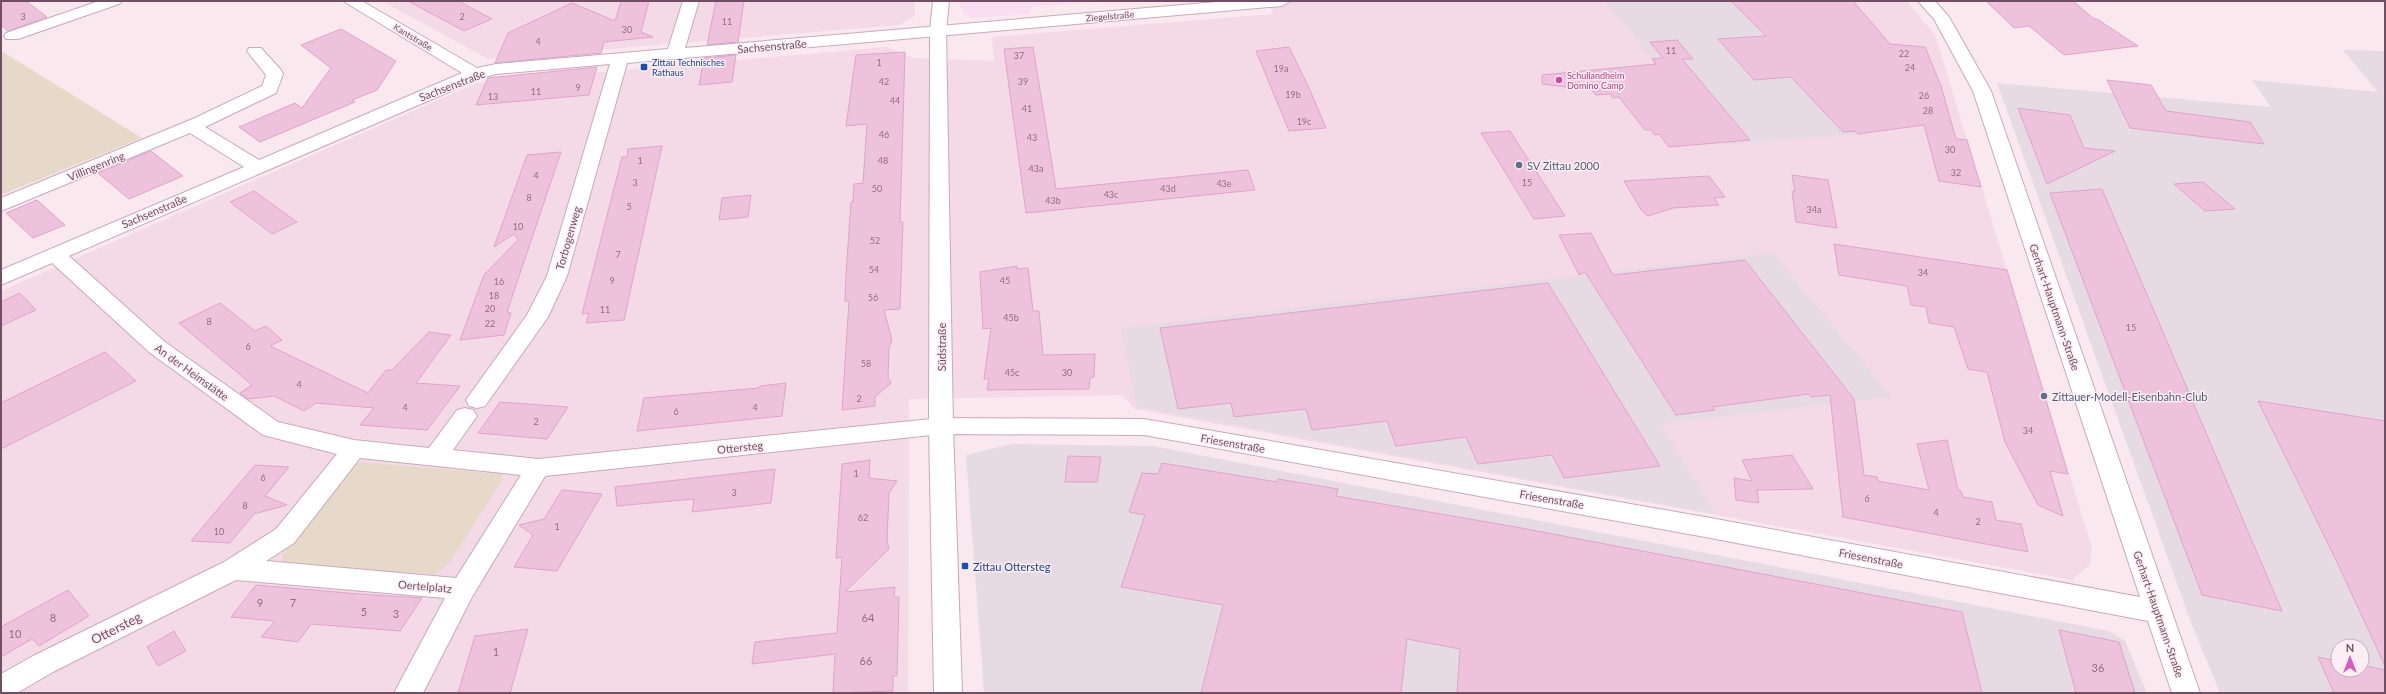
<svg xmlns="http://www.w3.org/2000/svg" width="2386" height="694" font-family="Lato,sans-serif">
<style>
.residential{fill:#f4dae6}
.commercial{fill:#faddf2}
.industrial{fill:#e6dbe2;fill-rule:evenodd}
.green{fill:#e7d9c7}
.building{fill:#eec2dd;stroke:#dfa4c9}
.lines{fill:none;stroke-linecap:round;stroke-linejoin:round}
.street-casing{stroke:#c7aabb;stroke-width:2}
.secondary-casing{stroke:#c9a8bb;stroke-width:2}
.street{fill:#fff;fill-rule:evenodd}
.secondary{fill:#fff;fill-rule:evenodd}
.transit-dot{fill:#1a4fb4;stroke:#fdeef4;stroke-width:1.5}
.hotel-dot{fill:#d1479c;stroke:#fdeef4;stroke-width:1.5}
.service-dot{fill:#5c6f8a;stroke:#fdeef4;stroke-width:1.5}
.labels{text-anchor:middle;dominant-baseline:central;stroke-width:3;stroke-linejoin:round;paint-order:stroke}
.number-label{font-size:9px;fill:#916b84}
.far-street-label{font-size:9px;fill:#724e66;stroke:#fdeef4}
.far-transit-label{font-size:9px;fill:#164399;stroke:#fdeef4;text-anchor:start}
.far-hotel-label{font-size:9px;fill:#b23c85;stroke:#fdeef4;text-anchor:start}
.street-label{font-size:11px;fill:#724e66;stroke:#fdeef4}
.service-label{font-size:11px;fill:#4e5e75;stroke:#fdeef4;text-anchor:start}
.transit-label{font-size:11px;fill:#164399;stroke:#fdeef4;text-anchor:start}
.near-number-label{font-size:11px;fill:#916b84}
.near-street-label{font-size:13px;fill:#724e66;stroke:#fdeef4}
</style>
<rect width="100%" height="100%" fill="#fae8ef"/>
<!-- residential -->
<g class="residential">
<path d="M 382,1 L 915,1 L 915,16 L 899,25 L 488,59 Z"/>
<path d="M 1268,1 L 1907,1 L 1935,35 L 2092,548 L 2090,565 L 2072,580 L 1135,409 L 1122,395 L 909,399 L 908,693 L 1,693 L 1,291 L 477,83 L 887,47 L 913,58 L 994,61 L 992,37 L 1273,14 Z"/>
</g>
<!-- commercial -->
<path class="commercial" d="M 960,1 L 1123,1 L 1032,6 L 1030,14 L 972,18 L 963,14 Z"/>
<!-- industrial -->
<g class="industrial">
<path d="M 1604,1 L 1841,1 L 1858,134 L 1725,145 Z"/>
<path d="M 2343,50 L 2385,51 L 2385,693 L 2220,693 L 2192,625 L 1997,83 L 2271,107 L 2252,80 L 2378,92 ZM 2338,646 L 2362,646 L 2362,670 L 2338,670 Z"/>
<path d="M 1773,253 L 1892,397 L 1661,424 L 1716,514 L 1137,407 L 1121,328 Z"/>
<path d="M 1011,444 L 1153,446 L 2109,631 L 2125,641 L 2147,693 L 984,693 L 966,455 Z"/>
</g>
<!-- green -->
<g class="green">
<path d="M 1,52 L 3,52 L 142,138 L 1,195 Z"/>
<path d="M 358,462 L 502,474 L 502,481 L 449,563 L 436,574 L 283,565 L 282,555 L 352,465 Z"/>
</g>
<!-- building -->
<g class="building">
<path d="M 1,1 L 26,1 L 47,17 L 8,31 L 1,25 Z"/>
<path d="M 408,1 L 458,1 L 492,19 L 464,31 Z"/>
<path d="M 621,1 L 649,1 L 641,32 L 653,37 L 604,42 L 601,53 L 495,63 L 508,33 L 572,3 L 615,21 Z"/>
<path d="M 716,1 L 744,1 L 738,42 L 707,45 Z"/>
<path d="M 1731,1 L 1853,1 L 1890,44 L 1925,47 L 1941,86 L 1956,139 L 1967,140 L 1981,187 L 1939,181 L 1924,125 L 1858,134 L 1855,131 L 1843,132 L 1791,77 L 1754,80 L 1718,39 L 1766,36 Z"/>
<path d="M 1986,1 L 2073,1 L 2094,19 L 2097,19 L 2138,46 L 2064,55 L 2029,26 L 2014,28 Z"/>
<path d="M 341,29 L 396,61 L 377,90 L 352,100 L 355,102 L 260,142 L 239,127 L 295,103 L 302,108 L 331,68 L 301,45 Z"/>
<path d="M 1677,40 L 1693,59 L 1682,59 L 1750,140 L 1669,147 L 1659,134 L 1655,135 L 1651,130 L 1645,130 L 1619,97 L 1613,98 L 1610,94 L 1596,95 L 1591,90 L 1542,84 L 1542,75 L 1656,64 L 1652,59 L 1663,58 L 1650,42 Z"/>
<path d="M 1033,47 L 1056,189 L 1248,170 L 1255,190 L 1026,213 L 1004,49 Z"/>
<path d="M 1289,47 L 1310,90 L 1326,128 L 1289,131 L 1256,51 Z"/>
<path d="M 905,52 L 900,222 L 903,222 L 900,309 L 884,310 L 892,340 L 889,348 L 888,377 L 891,383 L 875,397 L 875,406 L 842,410 L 849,301 L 845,301 L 846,275 L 851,202 L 853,202 L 854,184 L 863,183 L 867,124 L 846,126 L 856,55 Z"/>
<path d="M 736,55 L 732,82 L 699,85 L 704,58 Z"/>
<path d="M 597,67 L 589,95 L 476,105 L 488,78 Z"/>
<path d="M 2107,80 L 2151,85 L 2166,111 L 2250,122 L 2264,144 L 2130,128 Z"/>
<path d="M 2018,108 L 2070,115 L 2084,148 L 2115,151 L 2047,184 Z"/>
<path d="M 1510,131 L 1565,216 L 1534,219 L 1481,133 Z"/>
<path d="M 662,146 L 624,320 L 586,323 L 589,313 L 582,314 L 622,157 L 627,157 L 628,149 Z"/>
<path d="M 151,151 L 183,176 L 129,199 L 98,173 Z"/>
<path d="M 561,152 L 511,300 L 507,313 L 511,313 L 504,335 L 460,340 L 484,275 L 518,240 L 514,234 L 494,247 L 527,155 Z"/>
<path d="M 1792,175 L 1828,180 L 1837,228 L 1796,222 L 1792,191 L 1795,191 Z"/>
<path d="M 1709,176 L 1725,197 L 1714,198 L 1719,205 L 1673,208 L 1648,216 L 1642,211 L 1624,181 Z"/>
<path d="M 2203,182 L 2235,209 L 2205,211 L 2174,184 Z"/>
<path d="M 2102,189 L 2238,508 L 2282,611 L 2202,595 L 2050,193 Z"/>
<path d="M 254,191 L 297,222 L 272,234 L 230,202 Z"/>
<path d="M 751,195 L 748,217 L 719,220 L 722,198 Z"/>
<path d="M 37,200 L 65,225 L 33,238 L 6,213 Z"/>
<path d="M 1591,233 L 1613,275 L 1745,260 L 1854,399 L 1864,475 L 1877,477 L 1878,481 L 1929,490 L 1917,444 L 1947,440 L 1958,490 L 1961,491 L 1963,497 L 1992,502 L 1996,520 L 2021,524 L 2028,552 L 1843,517 L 1830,395 L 1811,397 L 1809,394 L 1712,407 L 1715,410 L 1676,415 L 1585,272 L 1579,275 L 1559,235 Z"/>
<path d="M 1834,244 L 2007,270 L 2068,474 L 2050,471 L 2063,516 L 2038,505 L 2005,442 L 1987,372 L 1968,369 L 1954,327 L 1929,323 L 1926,307 L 1911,305 L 1907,286 L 1839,275 Z"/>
<path d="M 1017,266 L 1017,269 L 1028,268 L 1033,311 L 1039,311 L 1043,355 L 1095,354 L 1094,377 L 1090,378 L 1089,389 L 987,390 L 989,379 L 984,379 L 991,328 L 983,329 L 980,272 Z"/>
<path d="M 1548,283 L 1660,466 L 1564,478 L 1552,455 L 1478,464 L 1466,437 L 1396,446 L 1387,421 L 1312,430 L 1306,409 L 1234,417 L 1231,403 L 1178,409 L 1160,328 Z"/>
<path d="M 20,293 L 36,310 L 1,326 L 1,302 Z"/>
<path d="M 220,303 L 255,331 L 266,326 L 282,340 L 270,346 L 368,393 L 386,370 L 392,370 L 429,332 L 451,335 L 416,383 L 460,386 L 427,430 L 360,425 L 374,408 L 316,403 L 304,411 L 274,396 L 248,399 L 240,393 L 252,385 L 179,323 Z"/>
<path d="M 105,352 L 136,381 L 1,449 L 1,403 Z"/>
<path d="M 786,383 L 782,416 L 637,431 L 644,398 L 759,388 L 760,386 Z"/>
<path d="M 2258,401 L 2385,421 L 2385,666 L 2336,560 Z"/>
<path d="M 500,402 L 568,407 L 547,439 L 478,433 Z"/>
<path d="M 1792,455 L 1813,489 L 1757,490 L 1759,503 L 1736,500 L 1734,478 L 1752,481 L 1742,460 Z"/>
<path d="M 1068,456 L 1101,457 L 1097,482 L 1065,482 Z"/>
<path d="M 870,460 L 869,478 L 897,481 L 889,493 L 887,540 L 889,549 L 845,592 L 895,587 L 894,597 L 899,597 L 897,676 L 893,676 L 893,691 L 833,693 L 835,654 L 752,664 L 755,642 L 837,633 L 842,557 L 836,558 L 842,464 Z"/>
<path d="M 1162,463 L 1277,482 L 1278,479 L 1338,489 L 1336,496 L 1516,527 L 1962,612 L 1982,693 L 1457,693 L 1460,649 L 1407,639 L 1401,693 L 1201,693 L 1223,605 L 1121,587 L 1145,515 L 1129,512 L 1142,473 L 1158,474 Z"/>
<path d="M 255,465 L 289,467 L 265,496 L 287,505 L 254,514 L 230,543 L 191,541 Z"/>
<path d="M 775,469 L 771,503 L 692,512 L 694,499 L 617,506 L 615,487 Z"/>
<path d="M 562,490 L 602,494 L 557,571 L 514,567 L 533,535 L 519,525 L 544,519 Z"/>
<path d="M 256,585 L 359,594 L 422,598 L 400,631 L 311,624 L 298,642 L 261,637 L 275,621 L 231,617 Z"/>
<path d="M 68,590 L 89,616 L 39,646 L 32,639 L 1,657 L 1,627 Z"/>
<path d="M 528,629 L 510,693 L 458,693 L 475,636 Z"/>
<path d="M 2059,630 L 2119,642 L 2135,693 L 2076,693 Z"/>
<path d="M 174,631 L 186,651 L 158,666 L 147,647 Z"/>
<path d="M 2318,657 L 2338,661 L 2338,670 L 2362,670 L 2362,665 L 2385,670 L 2385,693 L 2334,693 Z"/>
</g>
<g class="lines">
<!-- street casing -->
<g class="street-casing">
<g id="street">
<path d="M 99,1 L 122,1 L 119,4 L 18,39 L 6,39 L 4,36 L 6,33 Z"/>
<path d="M 343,1 L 362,1 L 477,68 L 496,64 L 668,49 L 683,1 L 699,1 L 685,48 L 1228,1 L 1290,1 L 1282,6 L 627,63 L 567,276 L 548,317 L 485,406 L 477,408 L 469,406 L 466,400 L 527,315 L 547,276 L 610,64 L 496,74 L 481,78 L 69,256 L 165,342 L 278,422 L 354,440 L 429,448 L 457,410 L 465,408 L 473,410 L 477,416 L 453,450 L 538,459 L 941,418 L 1144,419 L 1705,517 L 2140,597 L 1973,91 L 1934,19 L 1918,1 L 1935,1 L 1949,17 L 1991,91 L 2200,693 L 2172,693 L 2148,621 L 1705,537 L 1144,435 L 941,434 L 545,476 L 472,597 L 423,693 L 394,693 L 445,598 L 236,580 L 53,672 L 17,693 L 1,693 L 1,674 L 33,656 L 224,562 L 276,529 L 337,454 L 263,435 L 149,352 L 52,263 L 1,285 L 1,270 L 244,167 L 190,133 L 1,211 L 1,198 L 195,118 L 262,86 L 266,75 L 247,51 L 249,48 L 261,48 L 281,70 L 283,74 L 276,93 L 205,127 L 259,160 L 462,73 ZM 360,458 L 521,475 L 456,578 L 266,561 L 294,543 Z"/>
</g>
</g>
<!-- secondary casing -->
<g class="secondary-casing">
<path id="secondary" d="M 933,1 L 949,1 L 946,31 L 953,426 L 962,693 L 934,693 L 929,426 L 930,31 Z"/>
</g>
<!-- street -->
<use href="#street" class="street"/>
<!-- secondary -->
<use href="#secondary" class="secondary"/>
</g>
<!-- markers -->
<g class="transit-dot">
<rect x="640" y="63" width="8" height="8" rx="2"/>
<rect x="961" y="562" width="8" height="8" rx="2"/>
</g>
<circle class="hotel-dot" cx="1559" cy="80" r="4"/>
<g class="service-dot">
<circle cx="1519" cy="165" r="4"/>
<circle cx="2044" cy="396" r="4"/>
</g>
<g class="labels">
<!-- number labels -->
<g class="number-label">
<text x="23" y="16">3</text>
<text x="462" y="16">2</text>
<text x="727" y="21">11</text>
<text x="627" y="29">30</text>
<text x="538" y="41">4</text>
<text x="1671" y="50">11</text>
<text x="1904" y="53">22</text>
<text x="1019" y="55">37</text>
<text x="879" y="62">1</text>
<text x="1910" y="67">24</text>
<text x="1281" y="68">19a</text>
<text x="884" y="81">42</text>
<text x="1023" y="81">39</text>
<text x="578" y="87">9</text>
<text x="536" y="91">11</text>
<text x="1293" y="94">19b</text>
<text x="1924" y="95">26</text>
<text x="493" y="96">13</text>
<text x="895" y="100">44</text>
<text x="1027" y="108">41</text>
<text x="1928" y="110">28</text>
<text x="1304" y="121">19c</text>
<text x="884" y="134">46</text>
<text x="1032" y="137">43</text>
<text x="1950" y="149">30</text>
<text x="640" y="160">1</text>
<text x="883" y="160">48</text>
<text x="1036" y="168">43a</text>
<text x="1956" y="172">32</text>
<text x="536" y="175">4</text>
<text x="635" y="182">3</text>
<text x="1527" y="182">15</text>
<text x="1224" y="183">43e</text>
<text x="877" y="188">50</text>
<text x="1168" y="188">43d</text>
<text x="1111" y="194">43c</text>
<text x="529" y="197">8</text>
<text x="1053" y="200">43b</text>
<text x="629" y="206">5</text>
<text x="1814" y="209">34a</text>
<text x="518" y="226">10</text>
<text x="875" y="240">52</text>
<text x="618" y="254">7</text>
<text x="874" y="269">54</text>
<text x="1923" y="272">34</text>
<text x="612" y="280">9</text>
<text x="1005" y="280">45</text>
<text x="499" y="281">16</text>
<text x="494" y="295">18</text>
<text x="873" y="297">56</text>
<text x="490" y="308">20</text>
<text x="605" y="309">11</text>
<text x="1011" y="317">45b</text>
<text x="209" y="321">8</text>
<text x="490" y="323">22</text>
<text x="2131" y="327">15</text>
<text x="248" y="346">6</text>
<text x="866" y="363">58</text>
<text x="1012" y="372">45c</text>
<text x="1067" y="372">30</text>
<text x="299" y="384">4</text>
<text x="859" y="398">2</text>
<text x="405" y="407">4</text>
<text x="755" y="407">4</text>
<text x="676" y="411">6</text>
<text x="536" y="421">2</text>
<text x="2028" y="430">34</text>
<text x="856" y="473">1</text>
<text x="263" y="477">6</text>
<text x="734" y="492">3</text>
<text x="1867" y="498">6</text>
<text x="245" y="505">8</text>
<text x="1936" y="512">4</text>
<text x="863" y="517">62</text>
<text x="1978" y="521">2</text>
<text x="557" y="526">1</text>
<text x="219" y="531">10</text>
</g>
<!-- far-street labels -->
<g class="far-street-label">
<text transform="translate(1110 16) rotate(-5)">Ziegelstraße</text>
<text transform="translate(413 37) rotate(31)">Kantstraße</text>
</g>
<!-- far-transit labels -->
<g class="far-transit-label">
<text x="652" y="62">Zittau Technisches<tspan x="652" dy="10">Rathaus</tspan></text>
</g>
<!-- far-hotel labels -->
<g class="far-hotel-label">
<text x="1567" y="75">Schullandheim<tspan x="1567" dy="10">Domino Camp</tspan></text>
</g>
<!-- street labels -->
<g class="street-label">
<text transform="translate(772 46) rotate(-5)">Sachsenstraße</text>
<text transform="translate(452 85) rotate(-21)">Sachsenstraße</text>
<text transform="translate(96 166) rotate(-22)">Villingenring</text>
<text transform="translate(154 211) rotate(-23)">Sachsenstraße</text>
<text transform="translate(568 238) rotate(-74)">Torbogenweg</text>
<text transform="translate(2055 307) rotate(71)">Gerhart-Hauptmann-Straße</text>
<text transform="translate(941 347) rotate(-90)">Südstraße</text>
<text transform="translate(192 372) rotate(36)">An der Heimstätte</text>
<text transform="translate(1233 443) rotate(10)">Friesenstraße</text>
<text transform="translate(740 447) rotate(-6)">Ottersteg</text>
<text transform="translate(1552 499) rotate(10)">Friesenstraße</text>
<text transform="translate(1871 558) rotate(11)">Friesenstraße</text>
<text transform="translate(425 586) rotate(5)">Oertelplatz</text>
<text transform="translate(2159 614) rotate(71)">Gerhart-Hauptmann-Straße</text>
</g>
<!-- service labels -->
<g class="service-label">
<text x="1527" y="165">SV Zittau 2000</text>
<text x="2052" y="396">Zittauer-Modell-Eisenbahn-Club</text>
</g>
<!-- transit labels -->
<g class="transit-label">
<text x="973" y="566">Zittau Ottersteg</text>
</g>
<!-- near-number labels -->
<g class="near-number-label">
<text x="260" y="602">9</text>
<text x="293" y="602">7</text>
<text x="364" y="611">5</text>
<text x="396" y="613">3</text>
<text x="53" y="617">8</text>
<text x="868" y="617">64</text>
<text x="15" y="633">10</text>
<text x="496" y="651">1</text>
<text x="866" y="660">66</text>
<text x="2098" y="667">36</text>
</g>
<!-- near-street labels -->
<g class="near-street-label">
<text transform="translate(116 628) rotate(-27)">Ottersteg</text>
</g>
</g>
<!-- border -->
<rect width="2386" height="694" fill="none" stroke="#724e66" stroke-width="4"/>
<!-- north arrow -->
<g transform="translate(2350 658)"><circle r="19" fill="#fdeef4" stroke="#c5aebb"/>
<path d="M0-3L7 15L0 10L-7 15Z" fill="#d958bf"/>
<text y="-6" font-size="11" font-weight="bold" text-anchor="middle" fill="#724e66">N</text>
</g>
</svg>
